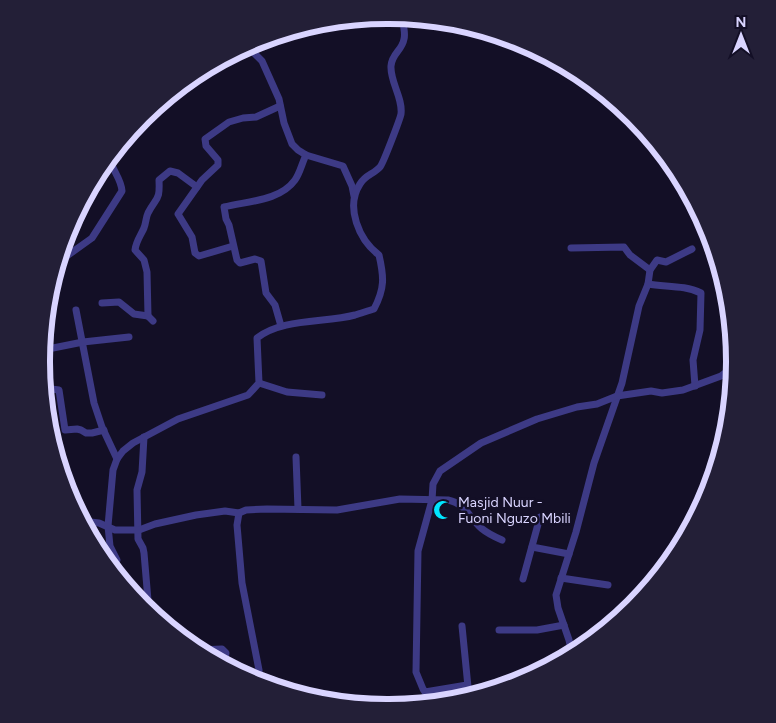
<svg xmlns="http://www.w3.org/2000/svg" width="776" height="723" font-family="Figtree,sans-serif">
<style>
.lines{fill:none;stroke-linecap:round;stroke-linejoin:round}
.minor{stroke:#3d3a85;stroke-width:7}
.labels{text-anchor:middle;dominant-baseline:central;stroke-width:5;stroke-linejoin:round;paint-order:stroke}
.poi-label{font-size:14px;fill:#d9d4ff;stroke:#130f26;text-anchor:start}
.rim{fill:none;stroke:#d9d4ff;stroke-width:6}
</style>
<rect width="100%" height="100%" fill="#130f26"/>
<g class="lines">
<!-- minor -->
<g class="minor">
<path d="M 402,20 L 419,18"/>
<path d="M 247,46 L 262,61 L 279,99 L 284,123 L 292,144 L 298,150 L 306,155 L 343,166 L 352,186 L 354,196"/>
<path d="M 233,246 L 199,256 L 195,253 L 192,237 L 178,214 L 202,180 L 218,165 L 218,160 L 206,146 L 205,139 L 229,122 L 243,118 L 256,117 L 280,106"/>
<path d="M 571,248 L 624,247 L 630,255 L 650,270"/>
<path d="M 57,263 L 92,238 L 122,191 C 121,177 111,170 110,157"/>
<path d="M 648,284 C 665,287 685,285 701,293 L 700,330 L 693,360 L 695,386"/>
<path d="M 102,303 L 119,302 L 134,314 L 148,316"/>
<path d="M 76,310 L 94,403 L 102,427 L 117,459"/>
<path d="M 153,321 L 148,316 L 147,272 L 144,260 L 135,250 C 136,241 141,235 144,228 C 146,223 146,217 148,213 C 157,196 160,201 159,180 L 170,171 L 178,173 L 197,187"/>
<path d="M 281,326 L 275,305 L 266,293 L 261,261 L 255,259 L 240,263 L 237,260 L 229,225 L 226,219 L 224,207 C 248,201 280,201 295,180 C 300,173 302,163 306,155"/>
<path d="M 43,350 L 83,342 L 129,337"/>
<path d="M 259,383 L 287,392 L 322,395"/>
<path d="M 44,388 L 59,390 L 65,430 L 77,429 L 81,430 L 86,433 L 92,433 L 104,430"/>
<path d="M 144,437 L 142,472 L 137,490 L 138,539 L 143,548 L 144,553 L 149,612"/>
<path d="M 296,457 L 298,509"/>
<path d="M 65,484 L 66,473"/>
<path d="M 239,513 L 237,525 L 242,583 L 259,670 L 259,683"/>
<path d="M 82,521 L 99,523 L 115,530 L 139,530 L 155,524 L 196,515 L 225,511 L 239,513 L 246,510 L 267,509 L 337,510 L 400,499 L 448,500 C 466,504 469,517 481,528 C 487,533 495,537 502,540"/>
<path d="M 532,547 L 569,554"/>
<path d="M 112,569 L 117,560 L 110,546 L 108,526 L 113,470 L 117,459 L 123,451 L 133,443 L 178,419 L 248,395 L 259,383 L 257,338 C 282,318 325,323 355,315 C 361,313 368,311 374,309 C 385,288 384,277 379,255 C 359,240 345,207 360,184 C 365,175 374,174 380,167 C 383,164 400,119 401,114 C 403,98 390,82 391,66 C 392,53 402,51 404,39 C 406,32 402,24 403,16"/>
<path d="M 561,578 L 608,585"/>
<path d="M 523,579 L 540,517"/>
<path d="M 462,626 L 469,697"/>
<path d="M 499,630 L 537,630 L 564,625"/>
<path d="M 190,645 L 194,645 L 199,650 L 222,649 L 226,653 L 224,665"/>
<path d="M 572,654 L 569,640 L 558,608 L 556,595 L 576,532 L 594,463 L 622,383 L 639,306 L 648,284 L 650,270 L 657,260 L 666,262 L 692,249"/>
<path d="M 467,685 L 425,692 L 423,689 L 416,672 L 418,551 L 432,500 L 433,484 L 440,471 L 481,443 L 537,419 L 577,407 L 597,404 L 617,396 L 651,391 L 662,393 L 683,390 L 721,376 L 734,366"/>
<path d="M 360,705 L 361,705"/>
</g>
</g>
<!-- icons -->
<defs>
<g id="mosque-bare" transform="scale(1.5)"><path d="M3.5-4.9A6 6 0 1 0 3.5 4.9A5 5 0 1 1 3.5-4.9Z" fill="#00e5ff" stroke="#130f26" stroke-width="2.5" paint-order="stroke"/></g>
</defs>
<g fill-rule="evenodd">
<use href="#mosque-bare" x="443" y="510"/>
</g>
<g class="labels">
<!-- poi labels -->
<g class="poi-label">
<text x="458" y="502">Masjid Nuur -<tspan x="458" dy="16">Fuoni Nguzo Mbili</tspan></text>
</g>
</g>
<!-- crop -->
<path d="M0 0H776V723H0ZM387 24H389A337 337 0 0 1 726 361V362A337 337 0 0 1 389 699H387A337 337 0 0 1 50 362V361A337 337 0 0 1 387 24Z" fill="#231f37" fill-rule="evenodd"/>
<path class="rim" d="M387 24H389A337 337 0 0 1 726 361V362A337 337 0 0 1 389 699H387A337 337 0 0 1 50 362V361A337 337 0 0 1 387 24Z"/>
<!-- north arrow -->
<g transform="translate(741 35)" stroke="#130f26" stroke-width="4" paint-order="stroke">
<path d="M0-4L9 19L0 12L-9 19Z" fill="#d9d4ff"/>
<text y="-8" font-size="14" font-weight="bold" text-anchor="middle" fill="#d9d4ff">N</text>
</g>
</svg>
